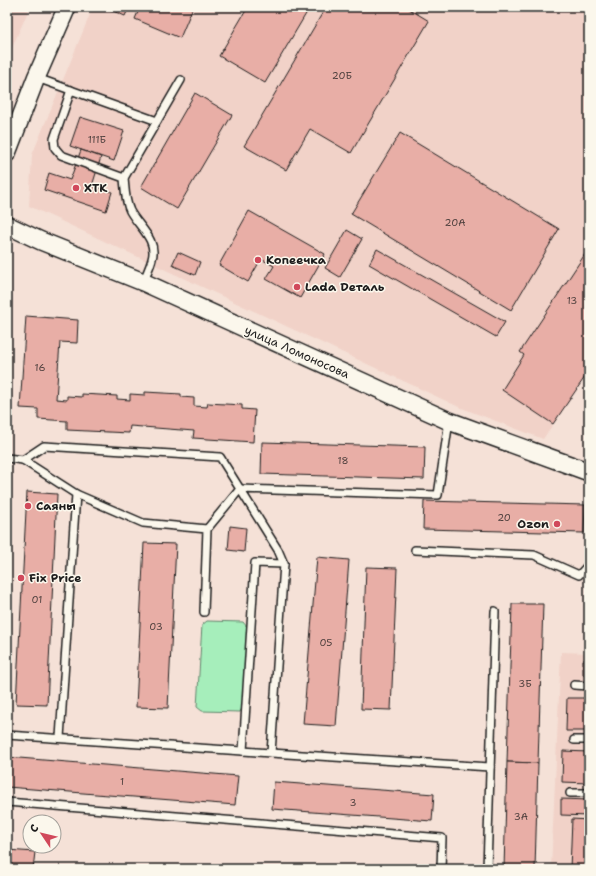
<svg xmlns="http://www.w3.org/2000/svg" width="596" height="876" font-family="'Shantell Sans',sans-serif">
<style>
.built{fill:#f1d2c8}
.green{fill:#a6eebb;stroke:#61856c}
.building{fill:#e8aea6;stroke:#1c1c1c}
.lines{fill:none;stroke-linecap:round;stroke-linejoin:round}
.service-casing{stroke:#1c1c1c;stroke-width:10}
.tertiary-casing{stroke:#1c1c1c;stroke-width:20}
.service{stroke:#fbf7ec;stroke-width:7}
.tertiary{stroke:#fbf7ec;stroke-width:17}
.poi-dot{fill:#d1495b;stroke:#fbf7ec;stroke-width:1.5}
.labels{text-anchor:middle;dominant-baseline:central;stroke-width:3;stroke-linejoin:round;paint-order:stroke}
.number-label{font-size:10px;fill:#4f403e}
.poi-label{font-size:12px;font-weight:bold;fill:#1c1c1c;stroke:#fbf7ec;text-anchor:start}
.street-label{font-size:12px;fill:#1c1c1c;stroke:#fbf7ec}
</style>
<rect width="100%" height="100%" fill="#f5e1d7"/>
<filter id="ink" filterUnits="userSpaceOnUse"><feTurbulence type="fractalNoise" baseFrequency=".025" numOctaves="2"/><feDisplacementMap in="SourceGraphic" scale="8" xChannelSelector="R" yChannelSelector="G"/><feConvolveMatrix kernelMatrix="1 2 1 2 8 2 1 2 1" color-interpolation-filters="sRGB"/></filter>
<g filter="url(#ink)">
<!-- built -->
<g class="built">
<path d="M 7,7 L 30,7 L 7,59 Z"/>
<path d="M 93,7 L 589,7 L 589,372 L 543,439 L 459,407 L 29,206 L 32,155 Z"/>
<path d="M 561,652 L 589,653 L 589,869 L 551,869 Z"/>
</g>
<!-- green -->
<path class="green" d="M 207,621 L 243,622 L 247,627 L 242,708 L 240,712 L 202,711 L 197,707 L 202,625 Z"/>
<!-- building -->
<g class="building">
<path d="M 104,7 L 129,7 L 125,16 Z"/>
<path d="M 140,7 L 193,7 L 180,38 L 135,19 Z"/>
<path d="M 248,7 L 310,7 L 265,83 L 219,56 Z"/>
<path d="M 326,7 L 406,7 L 429,21 L 351,153 L 310,129 L 286,170 L 244,146 Z"/>
<path d="M 195,93 L 232,115 L 177,209 L 141,187 Z"/>
<path d="M 80,117 L 124,131 L 114,161 L 70,146 Z"/>
<path d="M 400,133 L 559,229 L 511,310 L 351,214 Z"/>
<path d="M 81,150 L 101,157 L 92,186 L 112,192 L 106,211 L 44,190 L 49,173 L 70,180 Z"/>
<path d="M 249,211 L 325,254 L 300,298 L 266,279 L 274,266 L 261,259 L 248,282 L 219,265 Z"/>
<path d="M 347,230 L 362,239 L 340,277 L 325,268 Z"/>
<path d="M 589,248 L 589,371 L 553,424 L 502,390 L 524,355 L 520,352 Z"/>
<path d="M 377,249 L 505,322 L 496,337 L 369,264 Z"/>
<path d="M 178,252 L 200,262 L 195,275 L 172,265 Z"/>
<path d="M 26,316 L 78,320 L 77,343 L 60,342 L 56,399 L 67,400 L 67,396 L 82,397 L 82,394 L 117,396 L 117,399 L 130,400 L 130,394 L 145,395 L 145,392 L 181,394 L 181,397 L 194,398 L 194,406 L 207,407 L 208,403 L 242,405 L 242,409 L 255,410 L 253,442 L 193,438 L 194,431 L 130,426 L 129,433 L 67,430 L 67,421 L 38,419 L 38,409 L 20,408 Z"/>
<path d="M 262,442 L 425,447 L 424,479 L 261,474 Z"/>
<path d="M 27,492 L 57,494 L 47,705 L 16,704 Z"/>
<path d="M 424,501 L 585,505 L 584,533 L 423,529 Z"/>
<path d="M 230,526 L 246,528 L 244,552 L 228,550 Z"/>
<path d="M 144,543 L 176,544 L 168,708 L 136,707 Z"/>
<path d="M 317,557 L 349,560 L 336,726 L 303,724 Z"/>
<path d="M 366,567 L 397,568 L 391,710 L 361,709 Z"/>
<path d="M 512,604 L 543,604 L 538,763 L 507,762 Z"/>
<path d="M 583,660 L 589,661 L 589,675 L 583,675 Z"/>
<path d="M 567,698 L 589,698 L 589,731 L 566,731 Z"/>
<path d="M 563,751 L 589,752 L 589,783 L 562,782 Z"/>
<path d="M 7,757 L 238,776 L 235,805 L 7,787 Z"/>
<path d="M 507,762 L 538,763 L 535,869 L 504,869 Z"/>
<path d="M 274,782 L 434,794 L 432,821 L 272,809 Z"/>
<path d="M 561,799 L 589,800 L 589,816 L 561,815 Z"/>
<path d="M 572,819 L 589,820 L 588,869 L 570,869 Z"/>
<path d="M 7,850 L 35,852 L 33,869 L 7,869 Z"/>
</g>
<g class="lines">
<!-- service casing -->
<g class="service-casing">
<g id="service">
<path d="M 37,78 L 157,121"/>
<path d="M 71,90 L 54,139 L 55,148 L 61,155 L 124,178 C 125,188 125,201 130,211 C 138,226 158,240 152,259 C 150,267 146,275 143,282"/>
<path d="M 124,178 L 181,80"/>
<path d="M 7,458 L 23,460 L 76,494 L 60,738"/>
<path d="M 23,460 L 44,446 L 220,457 L 240,489 L 207,529"/>
<path d="M 76,494 L 143,523 L 207,529 L 204,612"/>
<path d="M 415,550 L 534,555 L 579,575 L 589,564"/>
<path d="M 574,685 L 589,686"/>
<path d="M 7,735 L 271,753 L 490,767"/>
<path d="M 574,740 L 589,740"/>
<path d="M 243,751 L 255,563 L 284,564"/>
<path d="M 271,753 L 284,564 L 278,550 L 240,489 L 438,495 L 449,421"/>
<path d="M 570,793 L 589,793"/>
<path d="M 7,802 L 442,838 L 441,869"/>
<path d="M 487,869 L 495,611"/>
</g>
</g>
<!-- tertiary casing -->
<g class="tertiary-casing">
<g id="tertiary">
<path d="M 7,153 L 36,78 L 67,7"/>
<path d="M 7,225 L 41,241 L 143,282 L 449,421 L 589,472"/>
</g>
</g>
<!-- service -->
<use href="#service" class="service"/>
<!-- tertiary -->
<use href="#tertiary" class="tertiary"/>
</g>
</g>
<!-- markers -->
<g class="poi-dot">
<circle cx="76" cy="188" r="4"/>
<circle cx="258" cy="260" r="4"/>
<circle cx="297" cy="287" r="4"/>
<circle cx="28" cy="506" r="4"/>
<circle cx="557" cy="524" r="4"/>
<circle cx="21" cy="578" r="4"/>
</g>
<g class="labels">
<!-- number labels -->
<g class="number-label">
<text x="342" y="75">20Б</text>
<text x="97" y="139">111Б</text>
<text x="455" y="222">20А</text>
<text x="572" y="300">13</text>
<text x="40" y="367">16</text>
<text x="343" y="460">18</text>
<text x="504" y="517">20</text>
<text x="37" y="599">01</text>
<text x="156" y="626">03</text>
<text x="326" y="642">05</text>
<text x="525" y="683">3Б</text>
<text x="122" y="781">1</text>
<text x="353" y="802">3</text>
<text x="521" y="816">3А</text>
</g>
<!-- poi labels -->
<g class="poi-label">
<text x="84" y="188">ХТК</text>
<text x="266" y="260">Копеечка</text>
<text x="305" y="287">Lada Dеталь</text>
<text x="36" y="506">Саяны</text>
<text x="549" y="524" text-anchor="end">Ozon</text>
<text x="29" y="578">Fix Price</text>
</g>
<!-- street labels -->
<g class="street-label">
<text transform="translate(297 352) rotate(24)">улица Ломоносова</text>
</g>
</g>
<!-- margin -->
<rect width="596" height="876" fill="none" stroke="#fbf7ec" stroke-width="24"/>
<rect x="12" y="12" width="572" height="852" fill="none" stroke="#1c1c1c" stroke-width="1.5" filter="url(#ink)"/>
<!-- north arrow -->
<g transform="translate(42 834) rotate(305)"><circle r="19" fill="#fbf7ec" stroke="#a29f99"/>
<path d="M0-3L7 15L0 10L-7 15Z" fill="#d1495b"/>
<text y="-6" font-size="11" font-weight="bold" text-anchor="middle" fill="#1c1c1c">С</text>
</g>
</svg>
